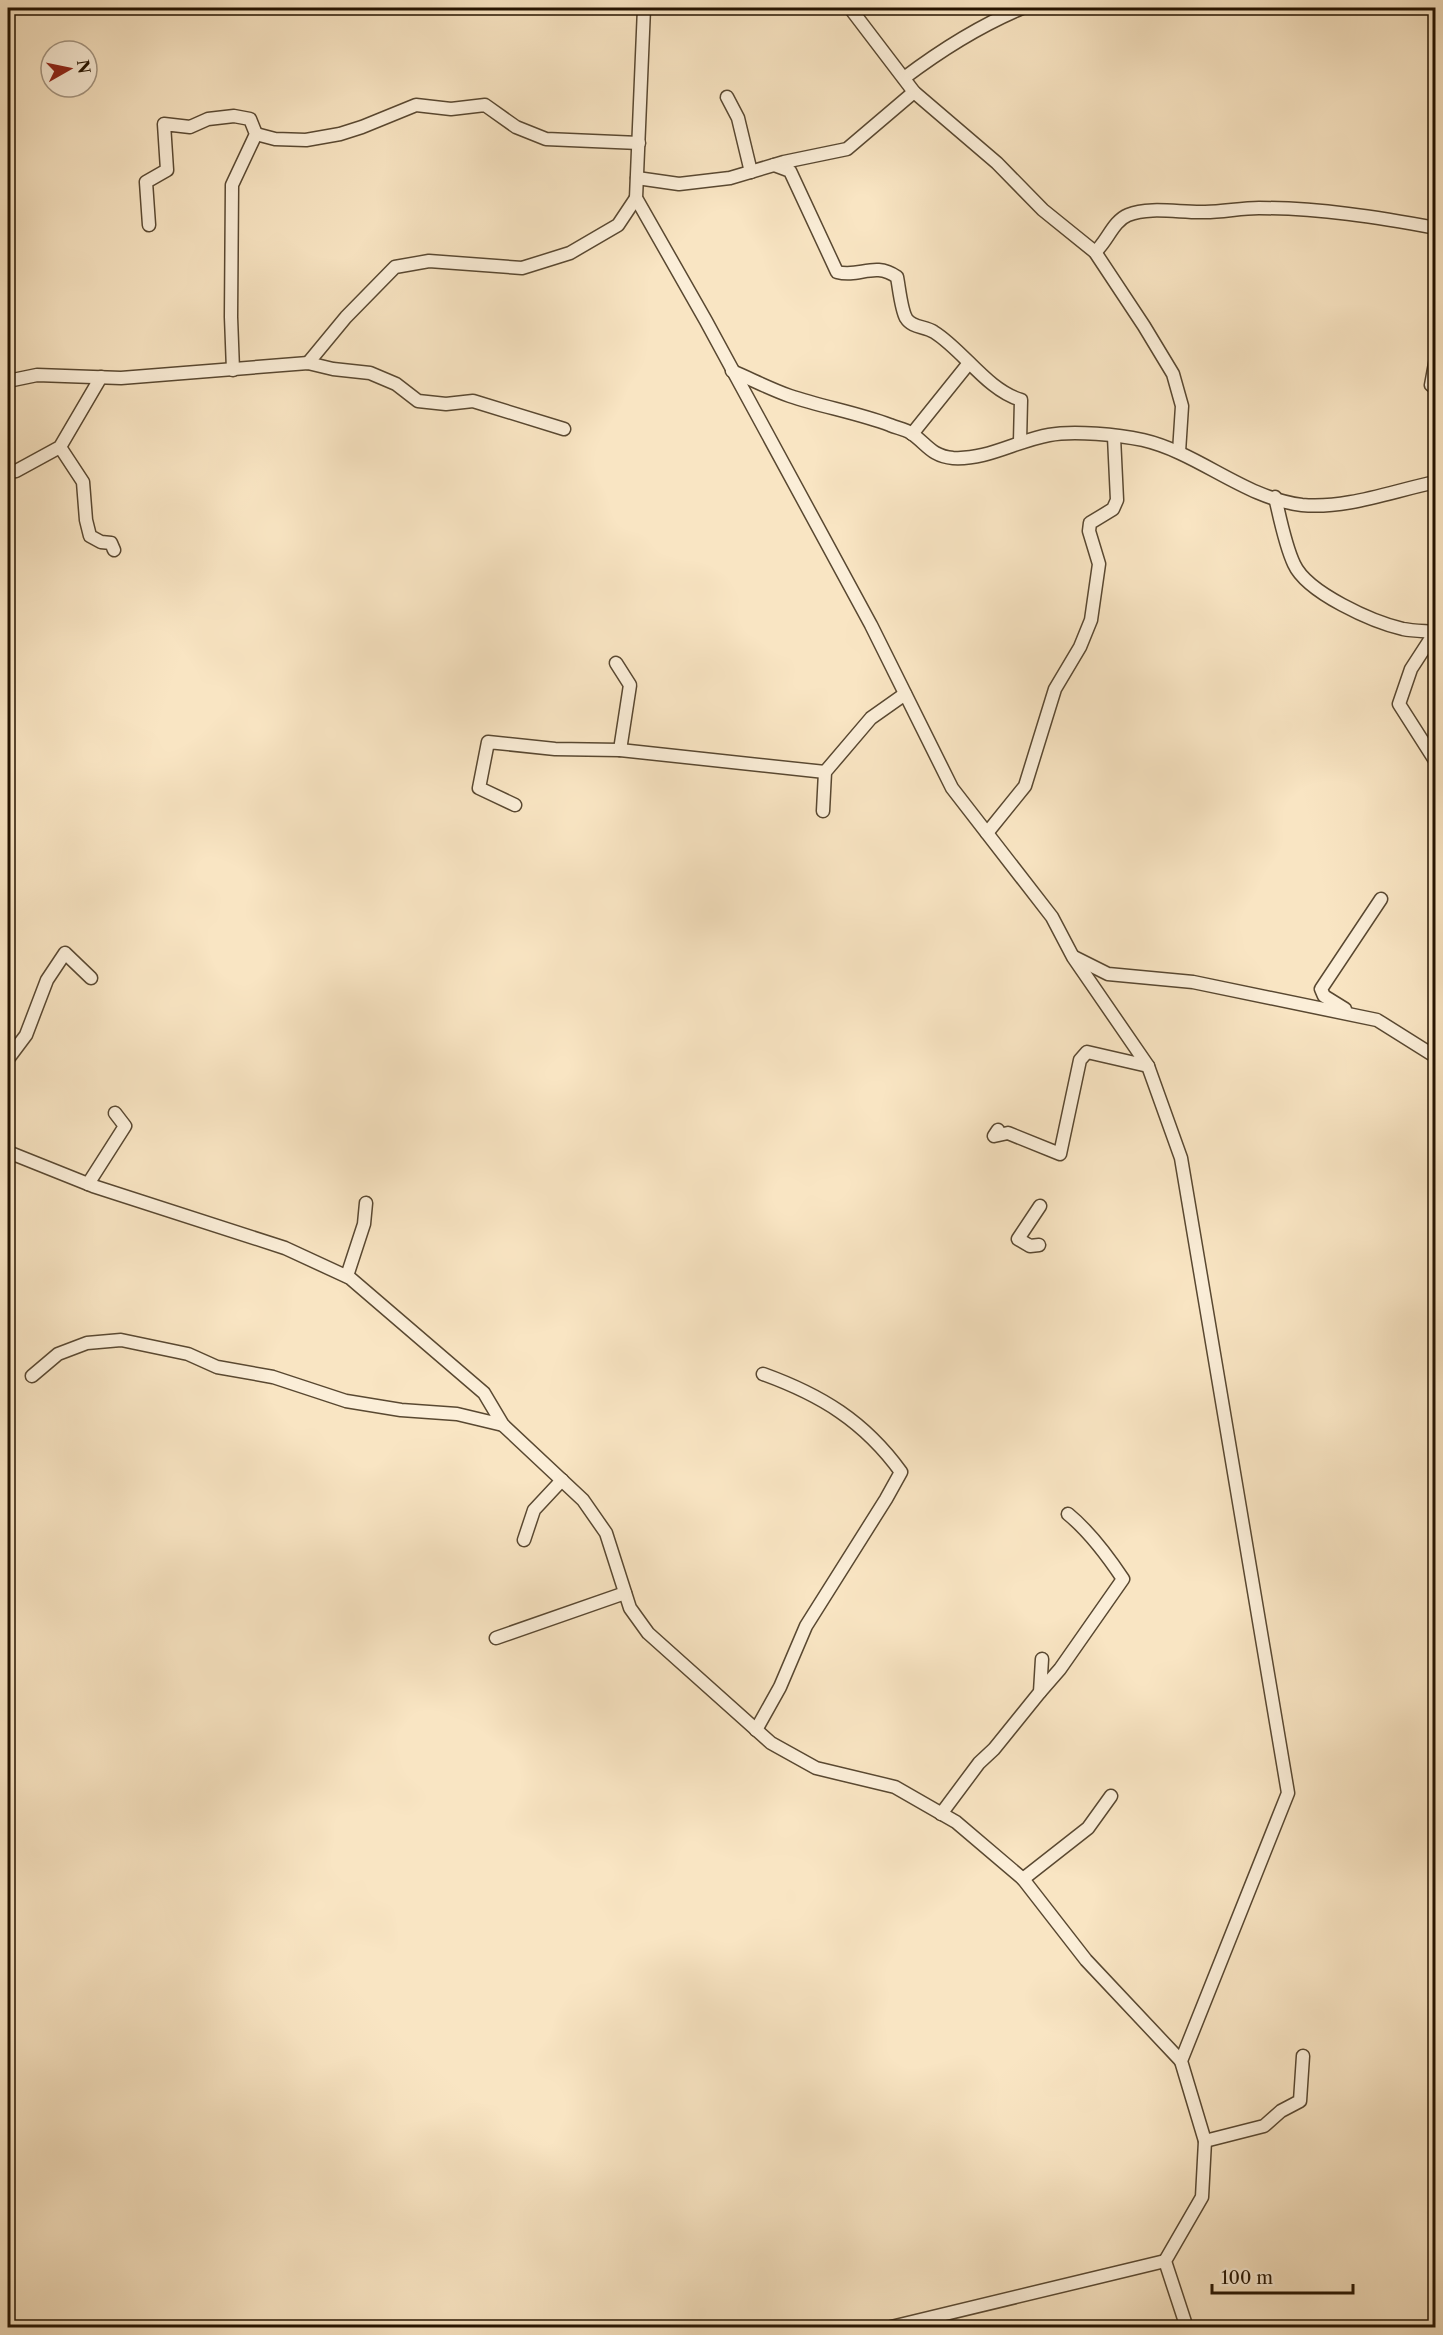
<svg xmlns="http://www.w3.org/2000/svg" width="1443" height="2335" font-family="'Libre Caslon Text',serif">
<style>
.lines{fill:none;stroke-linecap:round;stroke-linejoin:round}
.minor-casing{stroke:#594831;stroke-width:15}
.minor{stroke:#fbeed8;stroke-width:12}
</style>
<rect width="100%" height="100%" fill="#f9e5c3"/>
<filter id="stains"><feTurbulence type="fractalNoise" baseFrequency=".00333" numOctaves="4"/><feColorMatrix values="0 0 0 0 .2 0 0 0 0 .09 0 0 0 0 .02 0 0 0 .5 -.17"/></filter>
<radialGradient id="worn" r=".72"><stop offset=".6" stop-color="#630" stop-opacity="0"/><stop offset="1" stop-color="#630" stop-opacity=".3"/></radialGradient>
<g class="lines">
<!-- minor casing -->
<g class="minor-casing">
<g id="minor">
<path d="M 644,8 L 636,198 L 706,321 L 871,625 L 952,788 L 1052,917 L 1073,957 L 1148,1066 L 1181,1158 L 1288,1793 L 1181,2061 L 1205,2141 L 1202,2197 L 1165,2261 L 1187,2328"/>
<path d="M 850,8 L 914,92 L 997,163 L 1043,210 L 1095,252 L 1144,326 L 1173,374 L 1182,406 L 1179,452"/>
<path d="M 904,78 C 941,50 979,26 1022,8"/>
<path d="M 727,97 L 738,118 L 751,172"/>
<path d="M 256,134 L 275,139 L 306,140 L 340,134 L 362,127 L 416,105 L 451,109 L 485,105 L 516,127 L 546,139 L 639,143"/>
<path d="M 774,165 L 790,171 L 837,272 C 860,278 874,261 897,277 C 899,287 901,309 906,318 C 912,328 925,326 934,332 C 963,350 987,390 1021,400 L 1020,442"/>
<path d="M 637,178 L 679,184 L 730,178 L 784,162 L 847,149 L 914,92"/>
<path d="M 149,225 L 146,182 L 167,170 L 164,124 L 190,127 L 208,119 L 234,116 L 250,119 L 256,134 L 232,185 L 231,317 L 233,370"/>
<path d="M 1095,252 C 1107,242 1113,221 1128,215 C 1150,206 1181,213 1205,212 C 1223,212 1241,208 1259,208 C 1319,208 1377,217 1436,228"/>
<path d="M 1436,358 L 1431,385 L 1436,388"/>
<path d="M 308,363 L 346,317 L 395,267 L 429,261 L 522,268 L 570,253 L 618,225 L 636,198"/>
<path d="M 732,371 C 751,379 770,389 790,396 C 823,407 858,413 890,425 C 897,428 905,429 911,433 C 927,444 931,456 953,458 C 987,460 1016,441 1049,435 C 1074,430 1119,435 1143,440 C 1199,453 1244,498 1302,505 C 1347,509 1392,491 1436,482"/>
<path d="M 8,381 L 37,375 L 121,378 L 308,363 L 333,369 L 370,373 L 396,384 L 418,401 L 446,404 L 473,401 L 564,429"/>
<path d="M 912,434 L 969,363"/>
<path d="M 60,447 L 83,482 L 86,520 L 90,536 L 101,542 L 111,543 L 114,550"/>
<path d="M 8,472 L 16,471 L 60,447 L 101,377"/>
<path d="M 1275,497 C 1280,518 1285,545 1294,564 C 1307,593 1373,622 1403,629 C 1413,631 1425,631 1436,632"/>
<path d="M 1435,632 L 1411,669 L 1399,704 L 1436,762"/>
<path d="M 616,663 L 630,685 L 620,750"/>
<path d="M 515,805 L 479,788 L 488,742 L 555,749 L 620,750 L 825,772"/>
<path d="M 823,811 L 825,772 L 871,718 L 905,694"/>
<path d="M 987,833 L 1025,786 L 1055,689 L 1080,647 L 1091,620 L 1099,564 L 1089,531 L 1090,523 L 1113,509 L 1117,500 L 1114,437"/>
<path d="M 1074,957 L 1108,974 L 1193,982 L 1377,1020 L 1436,1057"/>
<path d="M 1345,1009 L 1324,996 L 1321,989 L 1381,899"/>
<path d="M 8,1059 L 26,1035 L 47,980 L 65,953 L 91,978"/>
<path d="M 998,1130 L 994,1136 L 1008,1133 L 1060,1154 L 1080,1060 L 1087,1052 L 1148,1066"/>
<path d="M 8,1152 L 93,1186 L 285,1248 L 350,1278 L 484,1393 L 503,1425 L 583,1500 L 606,1533 L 630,1608 L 648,1633 L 771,1743 L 816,1768 L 895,1787 L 956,1822 L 1023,1879 L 1086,1960 L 1181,2061"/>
<path d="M 88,1184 L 125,1126 L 115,1113"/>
<path d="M 1039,1245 L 1030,1246 L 1018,1239 L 1040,1206"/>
<path d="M 347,1276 L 364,1224 L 366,1203"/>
<path d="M 32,1376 L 58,1354 L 87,1343 L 121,1340 L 188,1354 L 217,1367 L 273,1377 L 346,1401 L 401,1410 L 457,1414 L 503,1425"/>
<path d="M 524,1540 L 534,1510 L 562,1480"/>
<path d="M 496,1638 L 625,1593"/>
<path d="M 1040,1692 L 1060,1669 L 1123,1579 C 1107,1555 1090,1532 1068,1514"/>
<path d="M 756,1730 L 780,1687 L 806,1626 L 886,1499 L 901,1472 C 864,1421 821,1395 763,1374"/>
<path d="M 941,1814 L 979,1763 L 994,1749 L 1040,1692 L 1042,1659"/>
<path d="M 1023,1879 L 1088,1828 L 1111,1796"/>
<path d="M 1205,2141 L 1264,2126 L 1281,2111 L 1300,2101 L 1303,2056"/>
<path d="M 887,2328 L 1165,2261"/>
</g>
</g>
<!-- minor -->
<use href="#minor" class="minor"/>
</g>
<!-- margin -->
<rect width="1443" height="2335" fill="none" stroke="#f9e5c3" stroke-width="30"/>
<rect x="9" y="9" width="1425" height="2317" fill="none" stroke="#241300" stroke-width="3"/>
<rect x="15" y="15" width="1413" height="2305" fill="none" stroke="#241300" stroke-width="1.5"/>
<!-- north arrow -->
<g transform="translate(69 69) rotate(81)"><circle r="28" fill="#fbeed8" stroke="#a59682" stroke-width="1.5"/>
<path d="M0-4.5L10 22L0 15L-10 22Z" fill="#8f2418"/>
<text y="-9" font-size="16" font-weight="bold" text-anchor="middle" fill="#241300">N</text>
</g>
<!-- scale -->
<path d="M1212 2284v9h141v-9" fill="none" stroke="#241300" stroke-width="3"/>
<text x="1221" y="2284" font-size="18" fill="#241300" stroke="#fbeed8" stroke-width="4.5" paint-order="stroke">100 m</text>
<rect width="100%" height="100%" filter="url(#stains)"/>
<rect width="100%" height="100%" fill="url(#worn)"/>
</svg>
